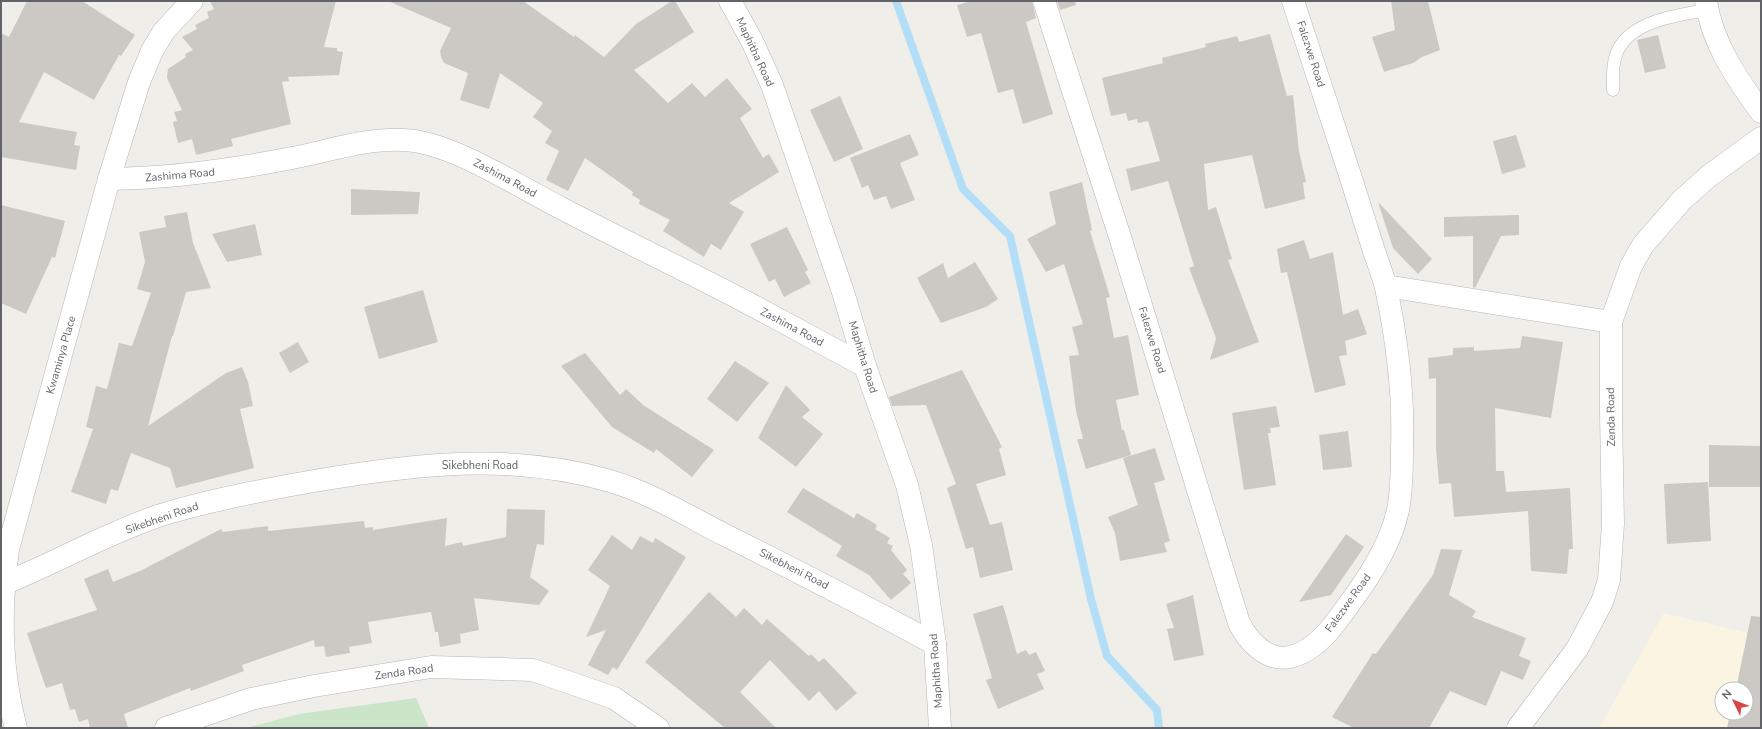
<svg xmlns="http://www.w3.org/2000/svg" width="1762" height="729" font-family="'Nunito Sans',sans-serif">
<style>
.commercial{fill:#fbf4e3;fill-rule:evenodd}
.green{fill:#cae5c8}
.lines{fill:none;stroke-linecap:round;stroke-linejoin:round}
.stream{stroke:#b2def7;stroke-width:8}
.building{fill:#ccc9c5}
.lane-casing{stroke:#b4b6b9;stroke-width:13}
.street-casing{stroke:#b4b6b9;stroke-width:23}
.lane{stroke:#fff;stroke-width:12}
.street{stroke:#fff;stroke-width:22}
.labels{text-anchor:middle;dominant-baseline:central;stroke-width:3;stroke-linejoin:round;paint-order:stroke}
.street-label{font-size:11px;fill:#606467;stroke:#fff}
</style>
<rect width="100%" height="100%" fill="#f0eee9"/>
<!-- commercial -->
<path class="commercial" d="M 1664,613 L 1761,636 L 1761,728 L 1599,728 ZM 1722,689 L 1746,689 L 1746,713 L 1722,713 Z"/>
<!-- green -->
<path class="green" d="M 416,698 L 429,728 L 246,728 L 299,714 Z"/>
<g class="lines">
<!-- stream -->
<path class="stream" d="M 896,1 L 963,189 L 1010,236 L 1091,599 L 1107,656 L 1157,710 L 1159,728"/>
</g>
<!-- building -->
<g class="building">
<path d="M 27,1 L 82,1 L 135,35 L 121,56 L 119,55 L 94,100 L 44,72 L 19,122 L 77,132 L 74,145 L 80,146 L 76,170 L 1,157 L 1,33 L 9,37 Z"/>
<path d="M 210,1 L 336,1 L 324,47 L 337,48 L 337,51 L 343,52 L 339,75 L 288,77 L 289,81 L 282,82 L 291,124 L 231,139 L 233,146 L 196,155 L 192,139 L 178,143 L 173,122 L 177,121 L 174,112 L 182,110 L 167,78 L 168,69 L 186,57 L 185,54 L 193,50 L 182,37 L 197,29 L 195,25 L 209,18 L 207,12 L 214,9 Z"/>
<path d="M 388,1 L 523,1 L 574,37 L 575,35 L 604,57 L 636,24 L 672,1 L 675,1 L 694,32 L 634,70 L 668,103 L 692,83 L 705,97 L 727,78 L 752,109 L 740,118 L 763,158 L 769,154 L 779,172 L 729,203 L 744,212 L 721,250 L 711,244 L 704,257 L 663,231 L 670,220 L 639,204 L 640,200 L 632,195 L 633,192 L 585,158 L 568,191 L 546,180 L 559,151 L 545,143 L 552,131 L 533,117 L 543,103 L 500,73 L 489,109 L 460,100 L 468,73 L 444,63 L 441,57 L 440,51 L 451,28 Z"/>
<path d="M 972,1 L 1032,1 L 1036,18 L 1026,22 L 1053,114 L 1023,124 L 1013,89 L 998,93 L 981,33 L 967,37 L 957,5 Z"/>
<path d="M 1057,1 L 1075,1 L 1076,5 L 1060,10 Z"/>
<path d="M 1391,1 L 1428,1 L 1440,50 L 1422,57 L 1413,63 L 1384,72 L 1372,37 L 1395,30 Z"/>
<path d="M 1270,34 L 1287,96 L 1293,95 L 1299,151 L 1306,182 L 1303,183 L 1305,199 L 1265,209 L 1252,155 L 1204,164 L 1208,210 L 1216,207 L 1232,259 L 1228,260 L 1259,342 L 1210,360 L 1216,338 L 1189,268 L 1194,266 L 1168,181 L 1131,191 L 1126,169 L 1160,161 L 1148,121 L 1138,123 L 1137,119 L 1128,121 L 1126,113 L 1111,116 L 1102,78 L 1163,63 L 1162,58 L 1206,47 L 1205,44 L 1237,36 L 1239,42 Z"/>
<path d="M 1658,35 L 1666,68 L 1645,73 L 1637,40 Z"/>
<path d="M 840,96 L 863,149 L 834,162 L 810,110 Z"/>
<path d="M 910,134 L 919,155 L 900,163 L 915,200 L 891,209 L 886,196 L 874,200 L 868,185 L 862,188 L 850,158 Z"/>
<path d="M 1516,135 L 1526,167 L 1502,174 L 1493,141 Z"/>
<path d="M 1082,182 L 1092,230 L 1090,231 L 1110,297 L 1106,298 L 1114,338 L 1128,335 L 1139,395 L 1116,400 L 1122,430 L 1124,430 L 1131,455 L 1086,469 L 1077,439 L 1083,439 L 1076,411 L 1069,356 L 1079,355 L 1072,327 L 1083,324 L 1064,264 L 1046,272 L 1027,239 L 1056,224 L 1049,192 Z"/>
<path d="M 351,189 L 420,192 L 418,214 L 351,215 Z"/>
<path d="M 1378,202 L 1432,259 L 1418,274 L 1393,248 Z"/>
<path d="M 1,205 L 65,221 L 55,258 L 52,257 L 26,314 L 1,303 Z"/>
<path d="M 187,212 L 193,243 L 211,288 L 186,292 L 173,336 L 172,336 L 148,426 L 226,373 L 242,367 L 248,382 L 253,406 L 240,409 L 254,468 L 176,488 L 170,468 L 131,453 L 118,491 L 111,489 L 106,504 L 71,492 L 93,429 L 86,427 L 96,386 L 107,389 L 119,343 L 132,346 L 151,293 L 137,289 L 145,262 L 139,232 L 166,227 L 164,216 Z"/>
<path d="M 1519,215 L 1519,235 L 1501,236 L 1475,288 L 1473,287 L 1473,236 L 1444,237 L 1444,217 Z"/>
<path d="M 255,224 L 262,255 L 227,262 L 212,234 Z"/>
<path d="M 787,227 L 808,270 L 805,272 L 811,283 L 784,297 L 775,279 L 769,282 L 750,244 Z"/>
<path d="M 1304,240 L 1310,259 L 1333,252 L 1343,315 L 1358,309 L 1367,334 L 1345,341 L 1347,355 L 1339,356 L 1346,385 L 1315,393 L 1287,272 L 1281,273 L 1277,249 Z"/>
<path d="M 975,262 L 998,299 L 986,307 L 941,323 L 917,278 L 943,263 L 948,278 Z"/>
<path d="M 423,290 L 438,342 L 379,359 L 364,307 Z"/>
<path d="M 1522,336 L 1563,342 L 1551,418 L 1495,408 L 1496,471 L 1504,471 L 1506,492 L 1570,488 L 1573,549 L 1569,549 L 1567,574 L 1531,571 L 1528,511 L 1454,517 L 1451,483 L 1439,484 L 1436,448 L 1436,378 L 1429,379 L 1428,358 L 1453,355 L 1453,348 L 1474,347 L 1474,351 L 1520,348 Z"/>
<path d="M 298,342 L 309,362 L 290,373 L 279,353 Z"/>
<path d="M 585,353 L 620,395 L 626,389 L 643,405 L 714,450 L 692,477 L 656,449 L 654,453 L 612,427 L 561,366 Z"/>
<path d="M 735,361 L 769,383 L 737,422 L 707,399 Z"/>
<path d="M 962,370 L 1002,447 L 999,449 L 1006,475 L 976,484 L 990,525 L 1002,522 L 1013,570 L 980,578 L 973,547 L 966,549 L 947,488 L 956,484 L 926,405 L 892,406 L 889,397 Z"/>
<path d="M 786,385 L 810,410 L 802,417 L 823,434 L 796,467 L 758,438 Z"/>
<path d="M 1276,406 L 1280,427 L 1270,428 L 1271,433 L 1268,433 L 1276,485 L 1244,490 L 1232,413 Z"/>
<path d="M 1348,431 L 1352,467 L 1323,470 L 1319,435 Z"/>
<path d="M 1709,445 L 1761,446 L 1761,487 L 1709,487 Z"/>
<path d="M 1155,448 L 1165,480 L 1154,483 L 1170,541 L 1164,543 L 1167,552 L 1120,561 L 1115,533 L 1108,517 L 1138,505 L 1123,458 Z"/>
<path d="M 1708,482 L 1711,541 L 1667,544 L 1664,484 Z"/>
<path d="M 803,488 L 854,518 L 857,513 L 877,525 L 875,529 L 890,538 L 887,543 L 893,546 L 891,550 L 907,570 L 903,574 L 911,583 L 891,600 L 869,575 L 836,556 L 842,546 L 787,512 Z"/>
<path d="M 507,509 L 545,510 L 544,545 L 537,544 L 530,577 L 549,591 L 539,605 L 474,598 L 479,630 L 460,634 L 461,643 L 440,647 L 438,632 L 435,632 L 431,612 L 368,622 L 372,643 L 349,647 L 350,653 L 326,657 L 324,646 L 315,647 L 314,640 L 242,665 L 244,671 L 191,691 L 190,688 L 124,714 L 128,728 L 90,728 L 88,719 L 79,722 L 75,709 L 70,710 L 62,683 L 46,688 L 27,633 L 97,610 L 84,579 L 108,569 L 113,582 L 142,570 L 221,529 L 223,532 L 268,526 L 268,531 L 364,521 L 365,528 L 373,527 L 373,530 L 447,518 L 445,546 L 462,542 L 463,546 L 506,537 Z"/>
<path d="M 1346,534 L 1364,547 L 1331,595 L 1299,602 Z"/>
<path d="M 612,535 L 632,550 L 640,536 L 653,543 L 655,538 L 686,557 L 617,670 L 613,667 L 608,675 L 588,665 L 606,630 L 586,637 L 610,586 L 588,570 Z"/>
<path d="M 1441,549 L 1462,550 L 1449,595 L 1476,611 L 1472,617 L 1526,638 L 1519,656 L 1531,661 L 1523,680 L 1501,671 L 1486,706 L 1450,691 L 1429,728 L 1354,728 L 1332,717 L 1373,653 L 1376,654 L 1433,575 Z"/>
<path d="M 709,592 L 736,617 L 744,608 L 762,625 L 767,619 L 809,656 L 811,654 L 819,662 L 824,658 L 857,693 L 836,711 L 819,691 L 809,701 L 770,660 L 740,692 L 776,728 L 725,728 L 645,662 Z"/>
<path d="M 1193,595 L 1204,655 L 1174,661 L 1167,629 L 1174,628 L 1166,604 Z"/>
<path d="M 1003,605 L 1017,654 L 1026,650 L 1029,655 L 1036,652 L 1045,671 L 1037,674 L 1044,689 L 998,709 L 986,680 L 992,678 L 973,614 Z"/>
<path d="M 1751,616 L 1761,617 L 1761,728 L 1727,728 L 1730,713 L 1746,713 L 1746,689 L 1736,689 Z"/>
</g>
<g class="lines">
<!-- lane casing -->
<g class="lane-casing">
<path id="lane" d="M 1613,90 C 1613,76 1612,62 1618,50 C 1633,20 1679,15 1708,10"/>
</g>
<!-- street casing -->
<g class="street-casing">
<g id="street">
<path d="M 730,1 L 752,41 L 772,85 L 843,292 L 865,366 L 907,485 L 921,545 L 935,644 L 940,728"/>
<path d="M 1044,1 L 1120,237 L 1239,623 C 1248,641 1267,662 1290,657 C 1318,651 1337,621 1352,600 C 1372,573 1391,543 1398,510 C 1402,490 1402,468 1402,447 C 1404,394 1397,340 1386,288 C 1383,275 1378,263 1374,251 C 1366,225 1357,198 1349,172 C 1330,115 1312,58 1293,1"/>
<path d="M 1706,1 C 1712,43 1737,79 1761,112"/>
<path d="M 109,179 C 171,178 231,170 292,158 C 329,151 366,138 404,140 C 452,142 517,186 561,208 C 622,240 685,270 746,302 C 786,323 825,345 865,366"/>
<path d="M 1386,286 L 1611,322"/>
<path d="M 3,584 C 55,563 105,534 158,516 C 209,500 262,490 314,481 C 414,464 510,452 610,481 C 651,493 689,517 727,536 C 797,571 867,607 935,644"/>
<path d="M 16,728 C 0,668 0,610 8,549 L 109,179 L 139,82 L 152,51 L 164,31 L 192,1"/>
<path d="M 166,728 L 251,699 L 314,686 L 431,667 L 533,670 L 614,698 L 658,728"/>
<path d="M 1518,728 L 1577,649 L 1602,602 L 1609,580 L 1613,524 L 1611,414 L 1611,322 L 1631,266 L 1643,245 L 1682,200 L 1709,176 L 1761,138"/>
</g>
</g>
<!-- lane -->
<use href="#lane" class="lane"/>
<!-- street -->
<use href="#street" class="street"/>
</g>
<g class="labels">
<!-- street labels -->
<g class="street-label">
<text transform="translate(755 52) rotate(65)">Maphitha Road</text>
<text transform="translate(1311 54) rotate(72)">Falezwe Road</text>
<text transform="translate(180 175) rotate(-5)">Zashima Road</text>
<text transform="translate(505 178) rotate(28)">Zashima Road</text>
<text transform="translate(792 327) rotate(28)">Zashima Road</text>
<text transform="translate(1152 340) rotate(73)">Falezwe Road</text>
<text transform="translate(61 355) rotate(-74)">Kwaminya Place</text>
<text transform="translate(863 357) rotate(73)">Maphitha Road</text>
<text transform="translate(1611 417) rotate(-91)">Zenda Road</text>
<text x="480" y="465">Sikebheni Road</text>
<text transform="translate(162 518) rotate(-19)">Sikebheni Road</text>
<text transform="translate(794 569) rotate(27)">Sikebheni Road</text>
<text transform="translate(1348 603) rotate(-54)">Falezwe Road</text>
<text transform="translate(936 671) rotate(-94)">Maphitha Road</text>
<text transform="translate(404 672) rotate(-8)">Zenda Road</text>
</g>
</g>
<!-- border -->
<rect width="1762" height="729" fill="none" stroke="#606467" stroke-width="4"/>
<!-- north arrow -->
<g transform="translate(1734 701) rotate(313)"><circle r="19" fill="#ffffff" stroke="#bfc1c2"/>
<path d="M0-3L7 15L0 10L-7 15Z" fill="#d84847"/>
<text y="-6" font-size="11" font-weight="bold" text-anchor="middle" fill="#606467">N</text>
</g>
</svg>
